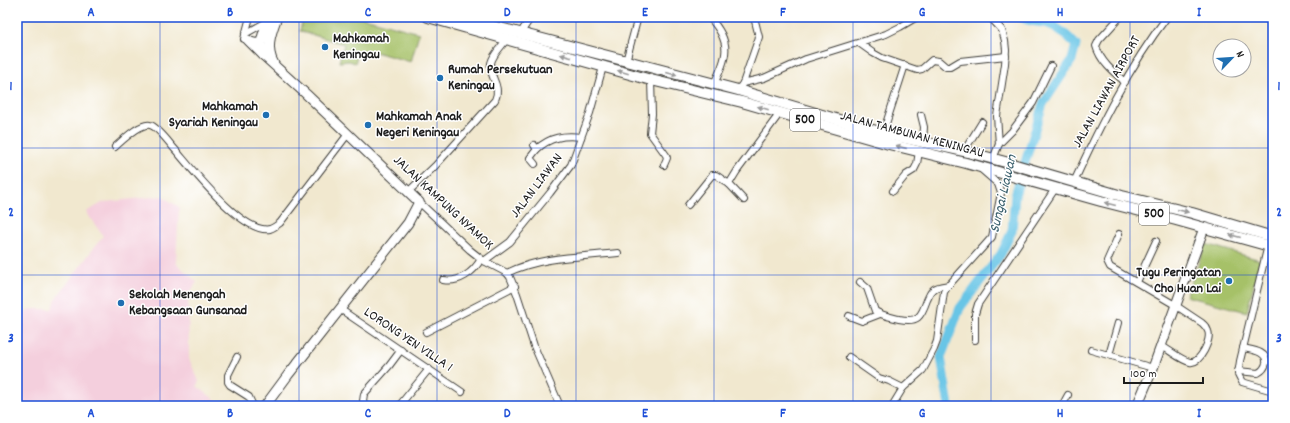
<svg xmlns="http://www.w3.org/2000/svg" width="1290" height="423" font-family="Dekko,sans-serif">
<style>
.built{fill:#f4cfdd}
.green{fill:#a6c167;stroke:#616e42}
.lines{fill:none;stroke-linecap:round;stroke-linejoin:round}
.river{stroke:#68c5e6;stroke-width:9}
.street-casing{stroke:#3c3b37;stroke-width:8}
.secondary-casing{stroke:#3c3b37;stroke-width:11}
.primary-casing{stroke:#3c3b37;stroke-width:12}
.street{stroke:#fff;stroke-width:6}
.secondary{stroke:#fff;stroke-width:9}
.primary{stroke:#fff;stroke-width:10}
.oneway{fill:#999}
.grid{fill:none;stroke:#1d4ed8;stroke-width:1;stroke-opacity:0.55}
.poi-dot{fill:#1f6fb2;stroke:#fff;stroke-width:1.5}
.labels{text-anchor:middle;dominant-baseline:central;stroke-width:3;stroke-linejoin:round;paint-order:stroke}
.shield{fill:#fff;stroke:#606060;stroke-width:1}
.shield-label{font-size:13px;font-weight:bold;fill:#1c1c1c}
.poi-label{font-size:14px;font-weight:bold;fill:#1c1c1c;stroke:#fff;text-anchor:start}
.street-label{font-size:14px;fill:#1c1c1c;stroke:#fff}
.water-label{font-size:15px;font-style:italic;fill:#3a606d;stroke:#fff}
.neatline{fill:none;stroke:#1d4ed8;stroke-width:1.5}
.grid-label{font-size:13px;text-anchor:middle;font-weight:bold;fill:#1d4ed8}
</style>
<rect width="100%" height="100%" fill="#fff"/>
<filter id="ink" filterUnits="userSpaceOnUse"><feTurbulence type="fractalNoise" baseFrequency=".025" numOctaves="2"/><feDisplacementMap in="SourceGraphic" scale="8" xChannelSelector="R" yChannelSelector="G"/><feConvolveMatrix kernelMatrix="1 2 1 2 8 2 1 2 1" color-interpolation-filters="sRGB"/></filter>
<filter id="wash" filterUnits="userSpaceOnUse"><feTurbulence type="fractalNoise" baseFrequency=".012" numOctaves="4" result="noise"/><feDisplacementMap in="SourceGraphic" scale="16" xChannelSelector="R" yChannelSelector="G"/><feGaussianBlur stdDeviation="0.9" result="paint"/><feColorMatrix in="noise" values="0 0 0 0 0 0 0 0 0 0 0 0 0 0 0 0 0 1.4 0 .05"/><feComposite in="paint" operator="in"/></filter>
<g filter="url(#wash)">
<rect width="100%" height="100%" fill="#f1e8cf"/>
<!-- built -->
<path class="built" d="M 162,196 L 179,207 L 176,263 L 197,282 L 188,295 L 189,359 L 199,381 L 197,386 L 223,406 L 17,406 L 17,317 L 30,309 L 52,309 L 57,297 L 103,236 L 86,212 L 104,202 Z"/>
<!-- green -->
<g class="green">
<path d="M 303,17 L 361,17 L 419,33 L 411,62 L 375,52 L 359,51 L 355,63 L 349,61 L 339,62 L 344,44 L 300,31 Z"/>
<path d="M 1206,244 L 1260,260 L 1247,312 L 1186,296 Z"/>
</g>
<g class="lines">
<!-- river -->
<path class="river" d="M 949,406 L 941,357 L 960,308 L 1001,254 L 1012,231 L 1015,195 L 1043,104 L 1072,60 L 1076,45 C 1070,38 1057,26 1048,24 C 1036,21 1032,23 1020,17"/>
</g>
</g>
<g filter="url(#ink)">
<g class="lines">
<!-- street casing -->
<g class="street-casing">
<g id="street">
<path d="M 250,17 L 244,39 L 256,42 L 265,40"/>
<path d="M 709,17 C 733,43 727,56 714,84"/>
<path d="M 990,17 L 1002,30 L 1005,41 L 1006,50 L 1005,64 L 997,116 L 999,144 L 993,159"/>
<path d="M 1120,17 L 1099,40 L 1096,46 C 1100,61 1113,72 1125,82"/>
<path d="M 245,34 L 268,21"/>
<path d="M 520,34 L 531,17"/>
<path d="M 859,43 L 873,53 L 882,58 L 917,70 L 922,69 L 932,60 L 939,61 L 946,67 L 950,67 L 960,61 L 1006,56"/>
<path d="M 626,61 L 638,17"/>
<path d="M 651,80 L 652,114 L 650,133 L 666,155 L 667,158 L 664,165"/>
<path d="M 743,83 L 759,37 L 754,17"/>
<path d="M 738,90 L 743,83 L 764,78 L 806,59 L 886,34 L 900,27 L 917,17"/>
<path d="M 921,115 L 924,127 L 923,142"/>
<path d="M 883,133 L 905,65"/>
<path d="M 999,144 L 1012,131 L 1033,103 L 1051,66"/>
<path d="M 534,145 L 537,149 C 550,137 564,135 581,137"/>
<path d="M 115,147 C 123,140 140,123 150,125 C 156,126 168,141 172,146 C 190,166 242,235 270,229 C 273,228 277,225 280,223 L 348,134"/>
<path d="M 964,151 L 982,122"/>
<path d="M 535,164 L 530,158 L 537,149"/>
<path d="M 1074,182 C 1100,125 1129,67 1167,17"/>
<path d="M 893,191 L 906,175 L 914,170 L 917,164 L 919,151"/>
<path d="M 408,192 L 435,166 L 495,100 C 502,84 488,77 491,63 C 493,54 502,46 507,39"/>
<path d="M 744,200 L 729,184 L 737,171 L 780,113"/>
<path d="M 419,202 L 470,250 L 484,261 L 507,273 L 510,277 L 517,294 L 534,346 L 560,406"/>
<path d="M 688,205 L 712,175 L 716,175 L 729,184"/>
<path d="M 1119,234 L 1107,261 L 1110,267 L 1175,305 L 1202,323 C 1205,326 1207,327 1208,331 C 1212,339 1200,364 1190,362 C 1182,361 1168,349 1160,345"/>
<path d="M 1268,245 L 1240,361 L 1238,374 L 1242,382 L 1273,391"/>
<path d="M 484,261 L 510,242 L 550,193 L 571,165 L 590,113 L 603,67"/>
<path d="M 507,273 C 541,256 581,257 618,253"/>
<path d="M 443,280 C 459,283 473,273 481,259"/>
<path d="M 860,282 L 867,288 L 875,311 C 883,316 891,317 899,319 C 918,323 921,317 927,300 C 929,296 930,292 934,289 C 938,286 944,286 949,285"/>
<path d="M 1137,282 L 1156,241"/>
<path d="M 340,309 L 462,392"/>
<path d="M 849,316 L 862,321 L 880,314"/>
<path d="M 426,332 L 515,286"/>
<path d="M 975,340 L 975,314 L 978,304 L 1055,189"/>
<path d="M 1091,350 L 1153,368"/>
<path d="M 1109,355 L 1118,323"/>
<path d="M 237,357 L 228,375 L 228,382 L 230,385 L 249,397 L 253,406"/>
<path d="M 849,357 L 879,378 L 889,381 L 903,388 L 923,370 L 934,349 L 937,341 L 944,292 L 948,286 L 985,245 L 992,237 L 1001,193 L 998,184 L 982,170"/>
<path d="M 1238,371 L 1258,373 C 1262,371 1265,368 1266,363 C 1268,351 1251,350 1243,348"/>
<path d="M 366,406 L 363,401 L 364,394 L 389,366 L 401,350"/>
<path d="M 399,406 L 429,369"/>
<path d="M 620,406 L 621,405"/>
<path d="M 892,406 L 903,388"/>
<path d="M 1062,406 L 1068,395"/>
</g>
</g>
<!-- secondary casing -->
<g class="secondary-casing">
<g id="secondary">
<path d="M 248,40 L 263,55"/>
<path d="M 274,64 C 265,48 271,33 277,17"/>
<path d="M 265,406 L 288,375 L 408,223 L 419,202 L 306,94 L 264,56 C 257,43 265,30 269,17"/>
<path d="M 1137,406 L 1153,368 L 1204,228"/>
</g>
</g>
<!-- primary casing -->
<g class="primary-casing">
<g id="primary">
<path d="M 428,17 L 651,80 L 742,102 L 889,144 L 966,163 L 1101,201 L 1176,220 L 1273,247"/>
<path d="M 458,17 L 738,90 L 883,133 L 964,151 L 1009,163 L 1122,196 L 1192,213 L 1273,237"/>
</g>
</g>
<!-- street -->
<use href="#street" class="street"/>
<!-- secondary -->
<use href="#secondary" class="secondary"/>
<!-- primary -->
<use href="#primary" class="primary"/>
</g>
<!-- one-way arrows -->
<defs><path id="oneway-solid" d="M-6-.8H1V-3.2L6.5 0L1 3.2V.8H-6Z"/></defs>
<g class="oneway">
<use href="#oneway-solid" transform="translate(566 56) rotate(-164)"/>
<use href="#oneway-solid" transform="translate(623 72) rotate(-164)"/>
<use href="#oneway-solid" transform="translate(672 74) rotate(15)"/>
<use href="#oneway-solid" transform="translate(763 108) rotate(-164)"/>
<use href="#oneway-solid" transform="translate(901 147) rotate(-165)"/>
<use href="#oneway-solid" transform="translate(1110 204) rotate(-166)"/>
<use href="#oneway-solid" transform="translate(1183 211) rotate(13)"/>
<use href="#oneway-solid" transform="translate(1235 236) rotate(-165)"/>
</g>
</g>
<!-- grid -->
<path class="grid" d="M 160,17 L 160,406M 299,17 L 299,406M 437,17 L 437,406M 576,17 L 576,406M 714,17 L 714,406M 853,17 L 853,406M 991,17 L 991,406M 1130,17 L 1130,406M 17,148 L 1273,148M 17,275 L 1273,275"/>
<!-- markers -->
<g class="poi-dot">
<circle cx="325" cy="47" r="4"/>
<circle cx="440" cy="78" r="4"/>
<circle cx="266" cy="115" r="4"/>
<circle cx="368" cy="125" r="4"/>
<circle cx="1229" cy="281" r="4"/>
<circle cx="121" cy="303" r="4"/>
</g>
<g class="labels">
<!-- shield labels -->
<g class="shield">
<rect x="790" y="109" width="30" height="22" rx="3"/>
<rect x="1139" y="203" width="30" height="22" rx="3"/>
</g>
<g class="shield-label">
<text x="805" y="120">500</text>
<text x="1154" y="214">500</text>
</g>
<!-- poi labels -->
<g class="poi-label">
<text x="333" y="39">Mahkamah<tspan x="333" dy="16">Keningau</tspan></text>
<text x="448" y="70">Rumah Persekutuan<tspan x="448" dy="16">Keningau</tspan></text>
<text x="258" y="107" text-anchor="end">Mahkamah<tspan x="258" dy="16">Syariah Keningau</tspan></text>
<text x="376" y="117">Mahkamah Anak<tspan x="376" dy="16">Negeri Keningau</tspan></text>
<text x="1221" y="273" text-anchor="end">Tugu Peringatan<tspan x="1221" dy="16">Cho Huan Lai</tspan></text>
<text x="129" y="295">Sekolah Menengah<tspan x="129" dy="16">Kebangsaan Gunsanad</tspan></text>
</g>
<!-- street labels -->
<g class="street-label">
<text transform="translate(1107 92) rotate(-61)">JALAN LIAWAN AIRPORT</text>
<text transform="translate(912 135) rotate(15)">JALAN TAMBUNAN KENINGAU</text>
<text transform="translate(537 186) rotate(-53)">JALAN LIAWAN</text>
<text transform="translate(443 203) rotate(43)">JALAN KAMPUNG NYAMOK</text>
<text transform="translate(408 340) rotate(34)">LORONG YEN VILLA 1</text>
</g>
<!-- water labels -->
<g class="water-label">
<text transform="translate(1004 194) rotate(-77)">Sungai Liawan</text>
</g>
</g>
<!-- margin -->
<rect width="1290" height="423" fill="none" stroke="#fff" stroke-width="44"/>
<!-- north arrow -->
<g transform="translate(1232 58) rotate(65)"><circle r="19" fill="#ffffff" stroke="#a4a4a4"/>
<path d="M0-3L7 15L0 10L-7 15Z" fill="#1f6fb2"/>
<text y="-6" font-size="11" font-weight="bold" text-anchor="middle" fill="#1c1c1c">N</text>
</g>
<!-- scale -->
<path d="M1124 377v6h79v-6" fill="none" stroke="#1c1c1c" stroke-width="2"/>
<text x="1130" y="377" font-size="12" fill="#1c1c1c" stroke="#ffffff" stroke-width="3" paint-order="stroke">100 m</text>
<rect x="22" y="22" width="1246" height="379" class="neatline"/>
<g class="grid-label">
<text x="91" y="16">A</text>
<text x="230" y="16">B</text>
<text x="368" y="16">C</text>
<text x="507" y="16">D</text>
<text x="645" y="16">E</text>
<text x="783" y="16">F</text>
<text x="922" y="16">G</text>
<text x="1060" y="16">H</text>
<text x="1199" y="16">I</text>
<text x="11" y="90">1</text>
<text x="1279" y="90">1</text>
<text x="11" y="216">2</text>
<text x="1279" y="216">2</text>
<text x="11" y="342">3</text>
<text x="1279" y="342">3</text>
<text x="91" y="417">A</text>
<text x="230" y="417">B</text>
<text x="368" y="417">C</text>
<text x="507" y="417">D</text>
<text x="645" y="417">E</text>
<text x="783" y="417">F</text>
<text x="922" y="417">G</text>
<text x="1060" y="417">H</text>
<text x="1199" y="417">I</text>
</g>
</svg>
